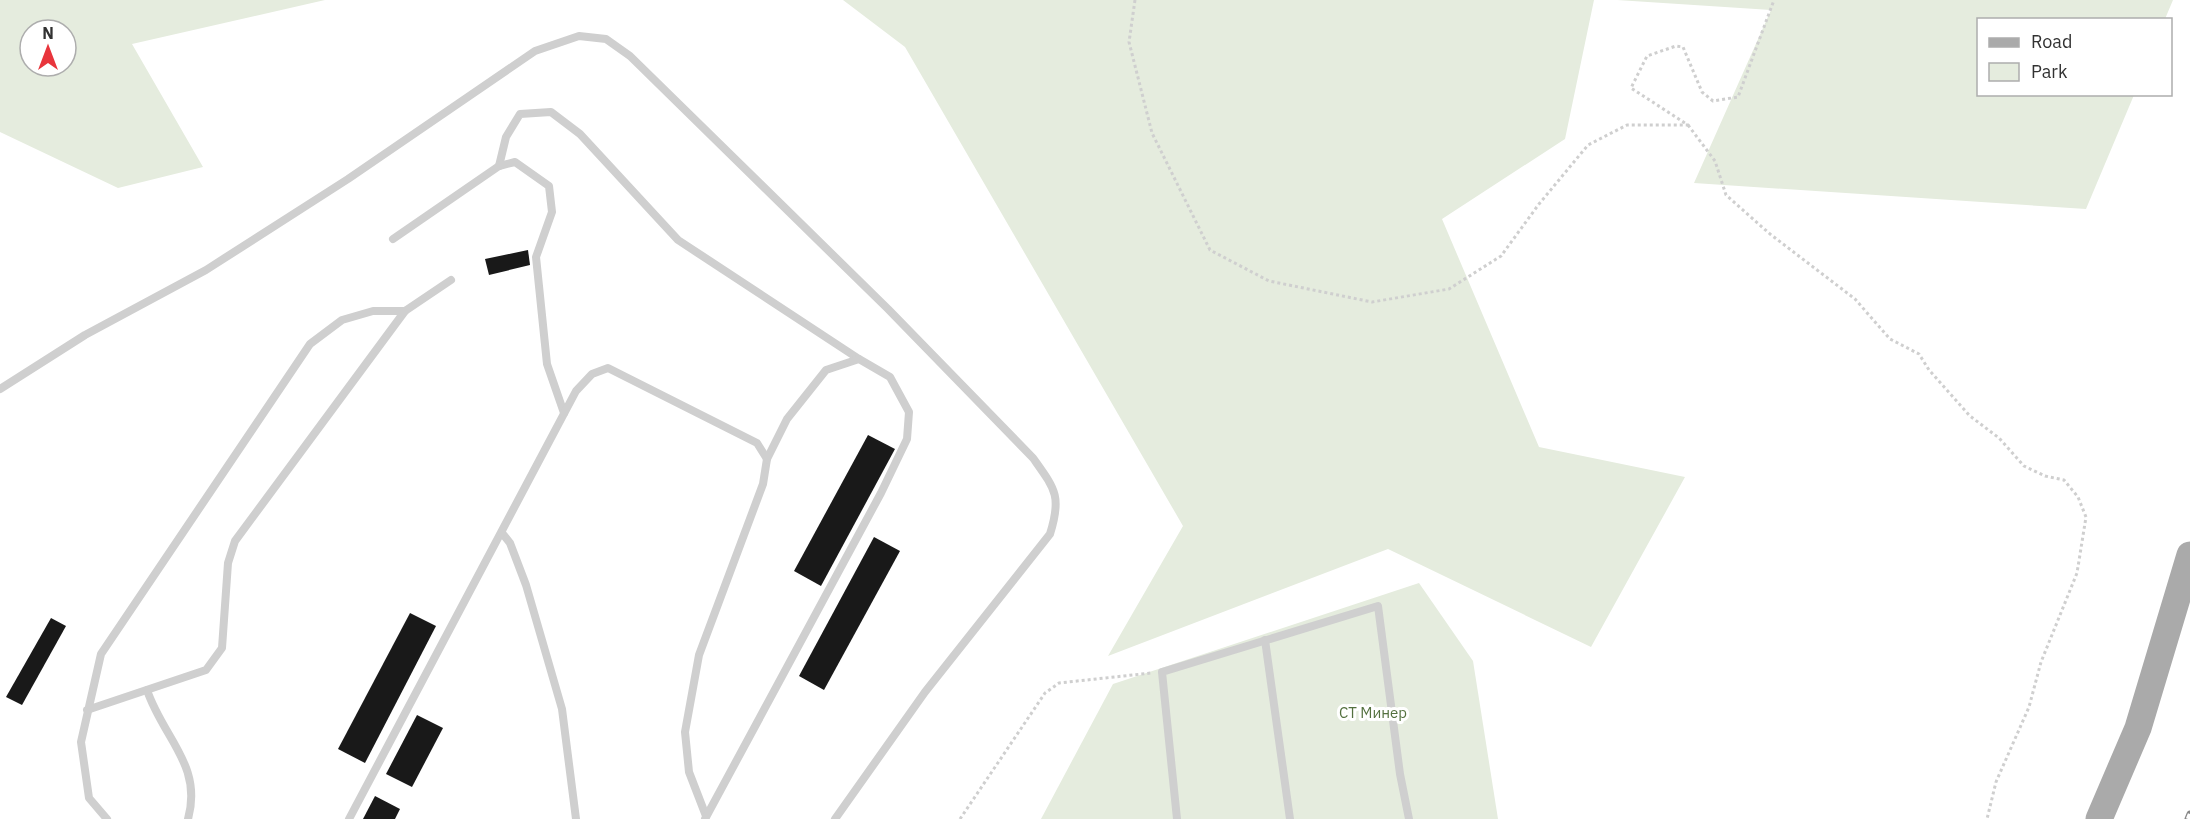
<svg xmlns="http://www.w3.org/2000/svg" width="2190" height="819" font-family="'IBM Plex Sans',sans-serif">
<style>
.green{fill:#e5ecde;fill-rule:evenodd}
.building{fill:#191919}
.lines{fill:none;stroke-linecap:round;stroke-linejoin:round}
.path{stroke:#cfcfcf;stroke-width:3;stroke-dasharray:3 3;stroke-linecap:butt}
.lane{stroke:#cfcfcf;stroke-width:8}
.primary{stroke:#aaa;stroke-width:27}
.rail-casing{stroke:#878787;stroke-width:7}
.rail{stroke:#fff;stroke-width:4.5;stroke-dasharray:14;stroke-linecap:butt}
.labels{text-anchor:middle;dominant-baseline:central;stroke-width:6;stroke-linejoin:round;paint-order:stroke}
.park-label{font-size:15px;fill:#53703e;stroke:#fff}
</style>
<rect width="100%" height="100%" fill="#fff"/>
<!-- green -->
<g class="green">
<path d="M 0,0 L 325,0 L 132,44 L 203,167 L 118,188 L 0,132 ZM 30,30 L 66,30 L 66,66 L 30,66 Z"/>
<path d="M 843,0 L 1594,0 L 1565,139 L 1442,219 L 1539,447 L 1685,477 L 1591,647 L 1388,549 L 1108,656 L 1183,526 L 905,47 Z"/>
<path d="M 1617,0 L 2173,0 L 2165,19 L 1978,20 L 1978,94 L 2134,95 L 2086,209 L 1694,183 L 1771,10 Z"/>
<path d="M 1419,583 L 1473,661 L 1498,819 L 1041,819 L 1113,684 Z"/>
</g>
<!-- building -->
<g class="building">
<path d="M 528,250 L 530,265 L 489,275 L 485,259 Z"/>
<path d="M 868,435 L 895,449 L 821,586 L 794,571 Z"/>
<path d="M 874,537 L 900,551 L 824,690 L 799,676 Z"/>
<path d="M 410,613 L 436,626 L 365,763 L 338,749 Z"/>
<path d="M 51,618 L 66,626 L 22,705 L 6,697 Z"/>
<path d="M 417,715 L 443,728 L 412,787 L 386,774 Z"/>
<path d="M 375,796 L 400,809 L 395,819 L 363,819 Z"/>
</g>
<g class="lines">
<!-- path -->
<g class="path">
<path d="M 1135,0 L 1129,42 L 1152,133 L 1210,250 L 1269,281 L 1372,302 L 1449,289 L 1501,256 L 1539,204 L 1588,145 L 1627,125 L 1688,125 L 1631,88 L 1647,56 L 1676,46 L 1683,47 L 1702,92 L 1713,101 L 1738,97 L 1774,0"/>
<path d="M 1688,125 L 1715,161 L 1726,195 L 1770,234 L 1855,299 L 1890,339 L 1919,354 L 1929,370 L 1970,416 L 1999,438 L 2024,466 L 2045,476 L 2064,480 L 2078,497 L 2086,517 L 2077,573 L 2041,662 L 2029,707 L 1996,782 L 1987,819"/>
<path d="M 960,819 L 1045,693 L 1059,683 L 1151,673"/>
</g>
<!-- lane -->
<g class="lane">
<path d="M 499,166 L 506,137 L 520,114 L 551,112 L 580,134 L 678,240 L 859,359"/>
<path d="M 393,239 L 499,166 L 515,162 L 549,186 L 552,212 L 536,257 L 547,364 L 564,413"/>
<path d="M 0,389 L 85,335 L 206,270 L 348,179 L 535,51 L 579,36 L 606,39 L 630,56 L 888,309 L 1033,458 C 1055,489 1062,496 1050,534 L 925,692 L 835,819"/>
<path d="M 502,533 L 510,543 L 526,585 L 562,709 L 576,819"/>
<path d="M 1265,640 L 1290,819"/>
<path d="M 147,690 C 163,738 203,765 188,819"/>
<path d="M 87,710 L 206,670 L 222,648 L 228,563 L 235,541 L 405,311"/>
<path d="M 107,819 L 89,798 L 81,742 L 101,654 L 310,344 L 342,320 L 373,311 L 405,311 L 451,280"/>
<path d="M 349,819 L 576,391 L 592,374 L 608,368 L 757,443 L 767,459 L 763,484 L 699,655 L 685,732 L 689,772 L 706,816"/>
<path d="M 705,819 L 881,493 L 907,439 L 909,412 L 890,377 L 859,359 L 826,370 L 787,419 L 767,459"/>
<path d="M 1177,819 L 1162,672 L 1378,606 L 1400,774 L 1409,819"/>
</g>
<!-- primary -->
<path class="primary" d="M 2099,819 L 2138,728 L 2190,555"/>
<!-- rail casing -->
<g class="rail-casing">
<path id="rail" d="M 2188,819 L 2190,814"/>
</g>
<!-- rail -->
<use href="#rail" class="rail"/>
</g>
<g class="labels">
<!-- park labels -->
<g class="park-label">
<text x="1373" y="712">СТ Минер</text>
</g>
</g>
<!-- legend -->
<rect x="1977" y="18" width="195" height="78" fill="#ffffff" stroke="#adadad" stroke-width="1.5"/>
<rect x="1989" y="38" width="30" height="9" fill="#aaaaaa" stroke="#adadad" stroke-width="1.5"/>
<text x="2031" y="48" font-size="18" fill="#323232">Road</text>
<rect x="1989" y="63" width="30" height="18" fill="#e5ecde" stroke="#adadad" stroke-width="1.5"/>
<text x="2031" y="78" font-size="18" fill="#323232">Park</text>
<!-- north arrow -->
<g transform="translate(48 48)"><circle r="28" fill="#ffffff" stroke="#adadad" stroke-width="1.5"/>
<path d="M0-4.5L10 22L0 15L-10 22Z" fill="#e8353c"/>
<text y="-9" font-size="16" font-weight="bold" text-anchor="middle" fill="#323232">N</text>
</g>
</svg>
